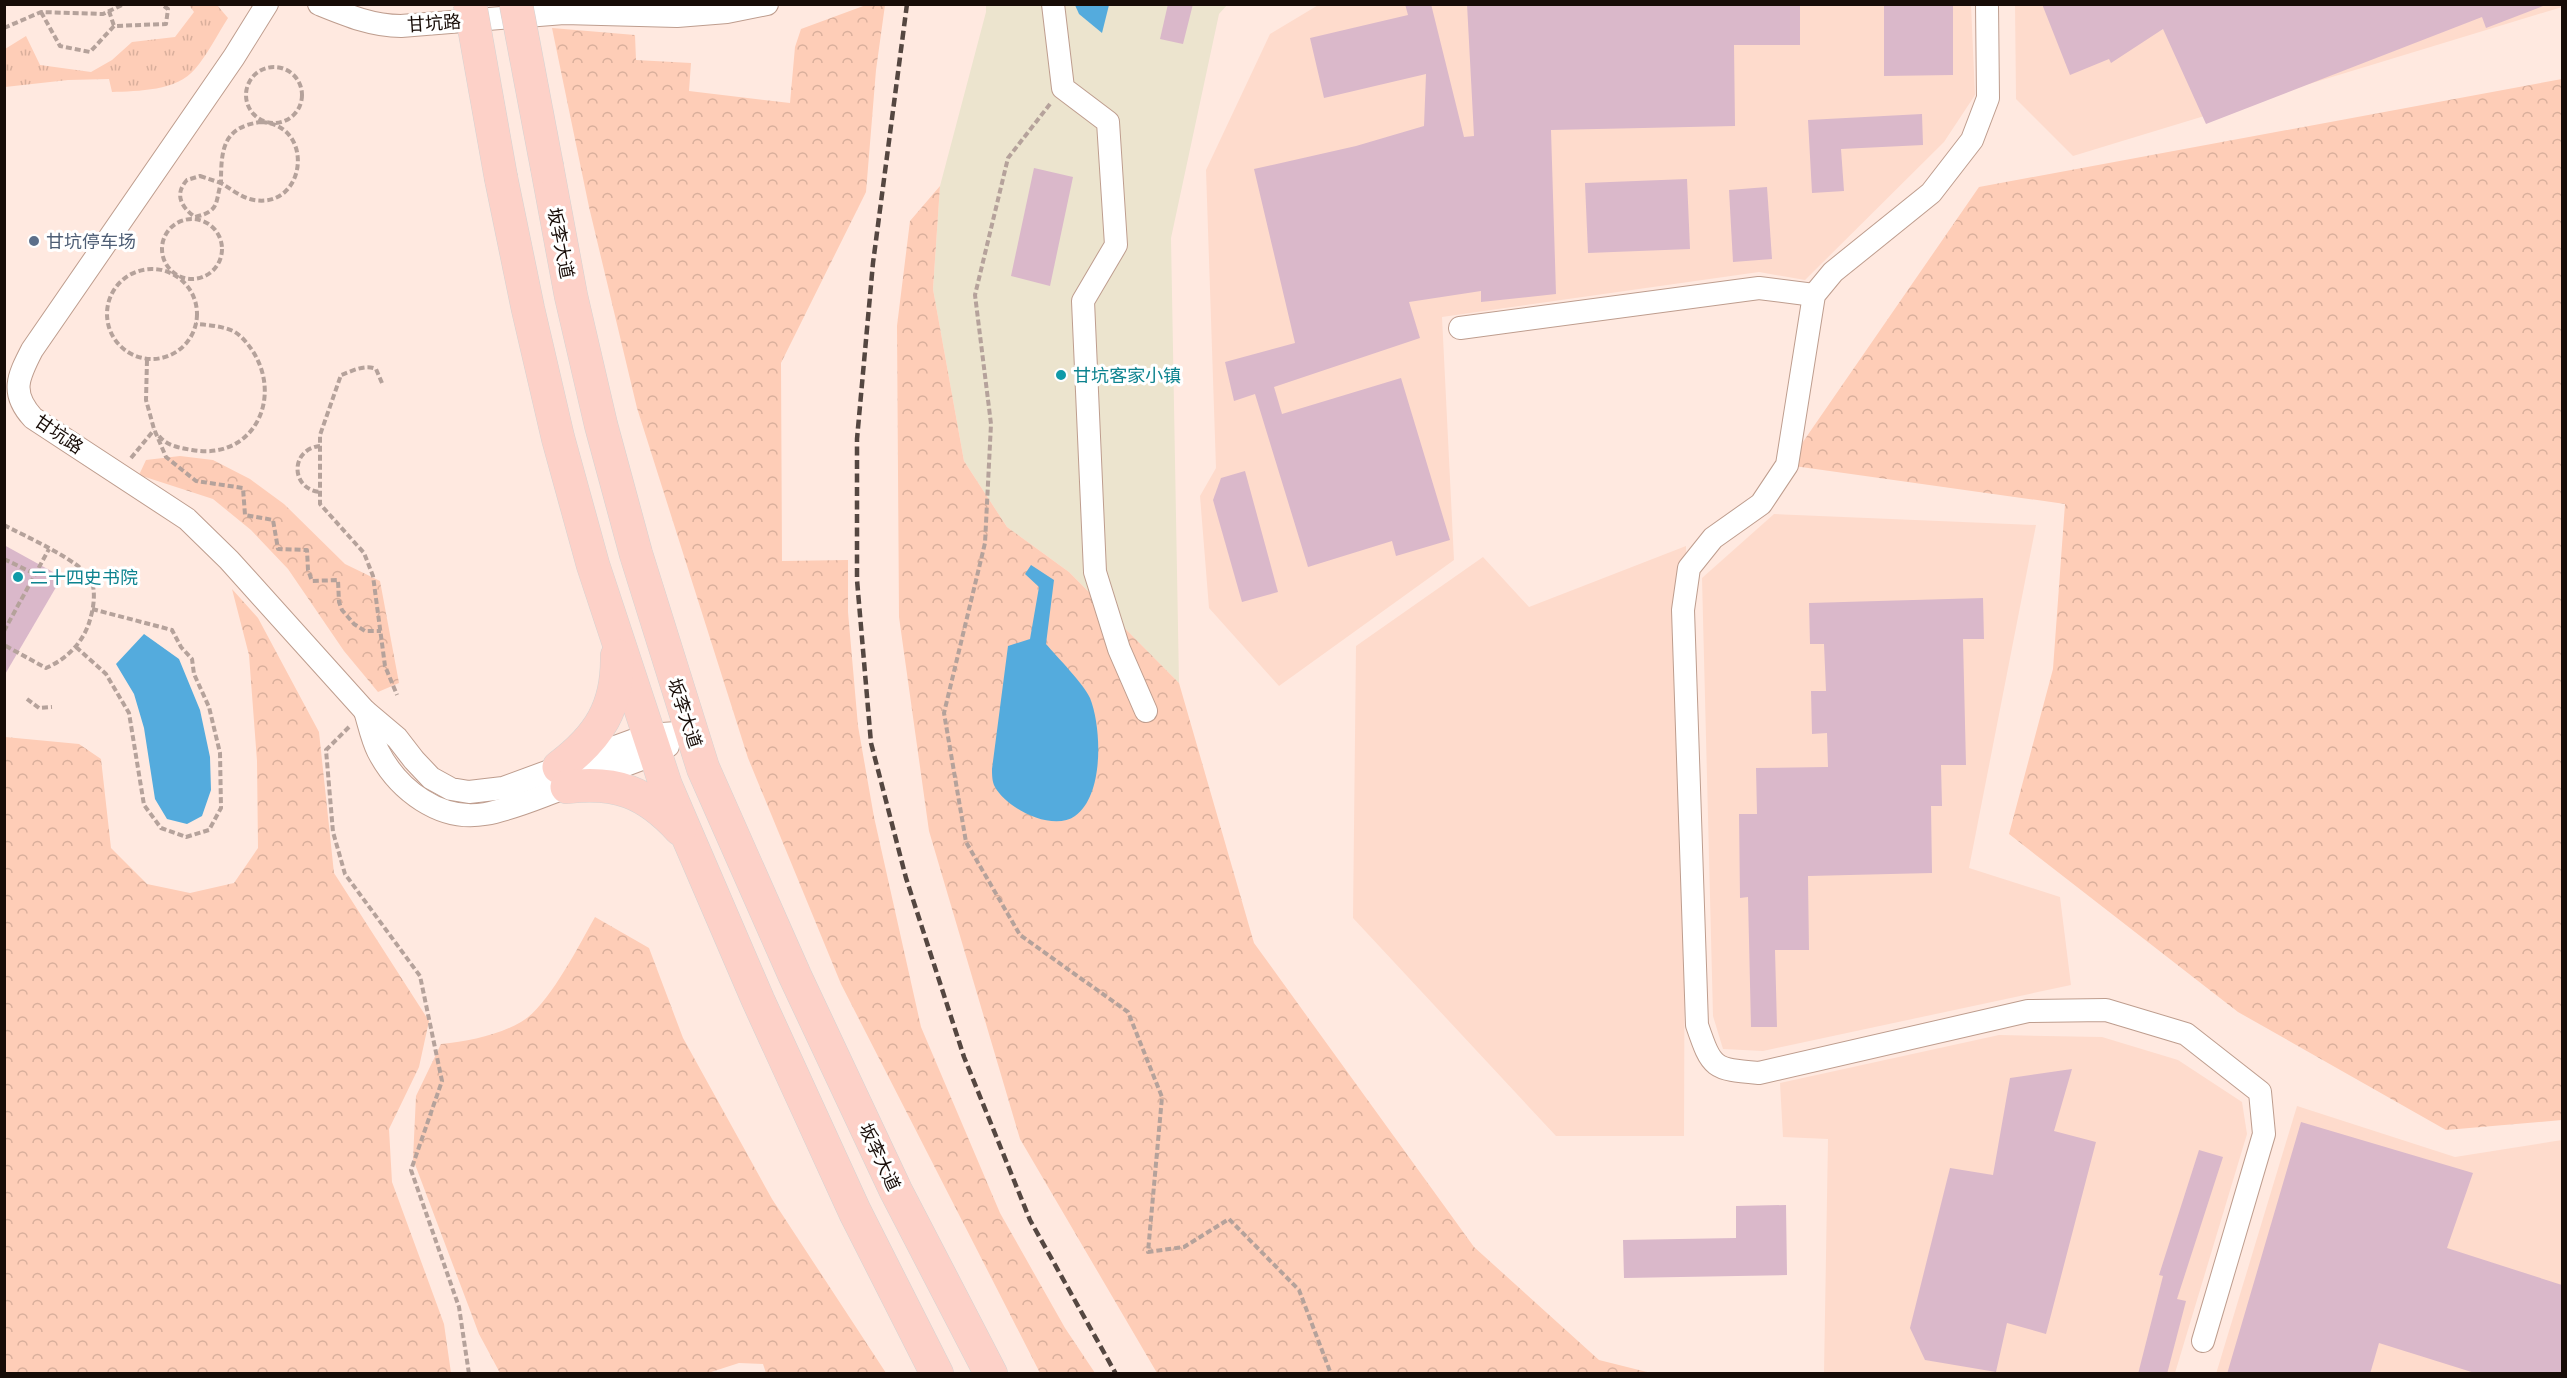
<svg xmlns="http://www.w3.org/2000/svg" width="2567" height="1378" font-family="'PT Sans Narrow','Noto Sans SC',sans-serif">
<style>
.commercial{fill:#ece4ce}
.built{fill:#fedbcc}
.grass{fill:url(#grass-tufts)}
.forest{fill:url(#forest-crowns)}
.water{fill:#54abdd}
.building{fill:#dab8ca}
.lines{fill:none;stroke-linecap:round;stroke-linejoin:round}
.street-casing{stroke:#be9d8e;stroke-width:24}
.primary-casing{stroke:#d5d3d2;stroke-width:34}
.path{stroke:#b5a29b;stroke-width:4;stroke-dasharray:6 3;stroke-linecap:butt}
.street{stroke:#fff;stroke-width:22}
.primary{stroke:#fdd1c8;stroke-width:33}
.rail{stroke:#554741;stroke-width:4.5;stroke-dasharray:9 4.5;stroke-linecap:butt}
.primary-bridge-casing{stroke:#d5d3d2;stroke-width:34;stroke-linecap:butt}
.primary-bridge{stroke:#fdd1c8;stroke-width:33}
.service-dot{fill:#5c6f8a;stroke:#fff;stroke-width:2}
.culture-dot{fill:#0f9aa8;stroke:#fff;stroke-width:2}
.labels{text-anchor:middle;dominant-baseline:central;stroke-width:6;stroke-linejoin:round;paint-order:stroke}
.street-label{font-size:18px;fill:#170c07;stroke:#fff}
.service-label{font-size:18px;fill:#4e5e75;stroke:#fff;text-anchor:start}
.culture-label{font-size:18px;fill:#0d838f;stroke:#fff;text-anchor:start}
</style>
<defs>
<pattern id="grass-tufts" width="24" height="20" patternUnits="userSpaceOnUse" patternTransform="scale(1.5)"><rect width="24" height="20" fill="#fecdb7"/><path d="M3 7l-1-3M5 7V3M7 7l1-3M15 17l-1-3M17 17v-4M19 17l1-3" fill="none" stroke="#d9af9c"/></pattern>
<pattern id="forest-crowns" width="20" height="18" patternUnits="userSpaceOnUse" patternTransform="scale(1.5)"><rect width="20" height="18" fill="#fecdb7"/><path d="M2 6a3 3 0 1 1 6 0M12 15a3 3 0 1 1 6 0" fill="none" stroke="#d9af9c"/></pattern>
</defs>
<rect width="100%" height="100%" fill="#ffe9e0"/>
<!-- commercial -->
<path class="commercial" d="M 986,5 L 1227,5 L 1219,14 L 1171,238 L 1179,683 L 1069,572 L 1007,527 L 964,461 L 933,289 L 940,186 L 986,12 Z"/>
<!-- built -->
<g class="built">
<path d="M 1320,4 L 1971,5 L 1975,95 L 1944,142 L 1805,280 L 1759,272 L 1442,317 L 1454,560 L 1279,686 L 1209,608 L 1200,496 L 1216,468 L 1206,170 L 1270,34 Z"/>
<path d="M 2562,4 L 2562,7 L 2073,156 L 2016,99 L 2015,5 Z"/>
<path d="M 1774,514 L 2036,525 L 1969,868 L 2060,897 L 2071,985 L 1763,1051 L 1723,1049 L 1713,1016 L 1702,578 Z"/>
<path d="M 1686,546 L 1684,1136 L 1556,1136 L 1353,918 L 1356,646 L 1483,557 L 1529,607 Z"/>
<path d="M 1999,1035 L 2102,1037 L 2178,1060 L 2242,1102 L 2247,1134 L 2175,1373 L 1824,1373 L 1828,1139 L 1783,1137 L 1780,1083 Z"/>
<path d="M 2297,1106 L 2455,1157 L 2562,1140 L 2562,1373 L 2216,1374 Z"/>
</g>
<!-- grass -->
<path class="grass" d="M 189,5 L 217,5 L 228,18 C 217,35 208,54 195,69 C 177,91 138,91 112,92 L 109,79 L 68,80 L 5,87 L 5,49 L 26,36 L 40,65 L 91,72 L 112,60 L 132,42 L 175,37 L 194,12 Z"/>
<!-- forest -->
<g class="forest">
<path d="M 866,5 L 885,5 L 876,70 L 866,192 L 781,363 L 782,561 L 848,560 L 848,612 L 858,726 L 874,817 L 921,1027 L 1000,1213 L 1065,1328 L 1095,1373 L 1040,1373 L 841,984 L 748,758 L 637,408 L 589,207 L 552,28 L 635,35 L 636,60 L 691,63 L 689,91 L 790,103 L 795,47 L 801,29 Z"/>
<path d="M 2562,79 L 2562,1120 L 2446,1130 L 2238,1012 L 2009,834 L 2053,669 L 2065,504 L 1787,465 L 1979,187 Z"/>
<path d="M 940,186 L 933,289 L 964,461 L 1007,527 L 1069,572 L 1179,683 L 1254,943 L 1474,1247 L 1599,1360 L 1651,1373 L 1157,1373 L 1020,1139 L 929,831 L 899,617 L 897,326 L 910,221 Z"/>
<path d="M 180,456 L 213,460 L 250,479 L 284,504 L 345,564 L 380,581 L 399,683 L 378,692 L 344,651 L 288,569 L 251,530 L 213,499 L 139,475 L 146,460 Z"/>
<path d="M 232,589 L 258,618 L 319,732 L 334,873 L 429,1021 L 419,1067 L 389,1129 L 392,1182 L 444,1324 L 451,1373 L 5,1373 L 5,737 L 79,744 L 101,759 L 111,848 L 147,884 L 190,893 L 234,883 L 258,848 L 257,761 L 249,655 Z"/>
<path d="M 595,917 L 649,948 L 683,1038 L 772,1199 L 886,1373 L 766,1373 L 763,1364 L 739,1363 L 705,1374 L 500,1373 L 479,1334 L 413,1159 L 416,1096 L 441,1044 C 469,1041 496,1036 521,1022 C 548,1007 579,945 595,917 Z"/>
</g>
<!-- water -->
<g class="water">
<path d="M 1075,5 L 1109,5 L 1102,33 L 1079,14 Z"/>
<path d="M 1031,565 L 1054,580 L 1046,644 C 1057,657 1084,684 1090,698 C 1102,728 1104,796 1075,816 C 1053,832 1007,809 995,787 C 992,782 992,774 992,769 L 1008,646 L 1030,639 L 1039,587 L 1025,574 Z"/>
<path d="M 144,634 L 179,659 L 200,710 L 210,757 L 211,790 L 202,816 L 187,824 L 167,819 L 155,799 L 144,728 L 134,694 L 116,664 Z"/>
</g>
<!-- building -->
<g class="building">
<path d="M 1168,4 L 1193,4 L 1183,44 L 1160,39 Z"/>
<path d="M 1405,4 L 1431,4 L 1464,137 L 1474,136 L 1467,4 L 1800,4 L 1800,45 L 1734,45 L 1735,126 L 1551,130 L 1556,294 L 1481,302 L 1481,291 L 1409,302 L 1420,338 L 1274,387 L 1282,414 L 1401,378 L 1450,540 L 1396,556 L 1392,541 L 1308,567 L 1255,394 L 1234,401 L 1225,362 L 1295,343 L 1254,169 L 1356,146 L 1424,126 L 1426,74 L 1324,98 L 1310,38 L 1408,15 Z"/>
<path d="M 1884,4 L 1953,4 L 1953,75 L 1884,76 Z"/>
<path d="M 2042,4 L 2543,4 L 2543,6 L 2486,28 L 2482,17 L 2206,124 L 2163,29 L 2111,63 L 2109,59 L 2070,75 Z"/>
<path d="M 1922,114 L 1923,145 L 1841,149 L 1844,191 L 1812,193 L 1808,120 Z"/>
<path d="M 1034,168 L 1073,177 L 1050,286 L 1011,276 Z"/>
<path d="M 1687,179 L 1690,249 L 1588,253 L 1585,183 Z"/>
<path d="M 1767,187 L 1772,259 L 1733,262 L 1729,190 Z"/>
<path d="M 1245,471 L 1278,592 L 1242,602 L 1213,500 L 1221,478 Z"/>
<path d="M 4,545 L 62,577 L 4,676 Z"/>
<path d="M 1983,598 L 1984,639 L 1963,639 L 1966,765 L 1941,765 L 1942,806 L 1931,806 L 1932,873 L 1808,876 L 1809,950 L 1775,950 L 1777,1027 L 1751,1027 L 1748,897 L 1740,898 L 1739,814 L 1757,814 L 1756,768 L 1828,767 L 1827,733 L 1812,734 L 1811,691 L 1826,691 L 1824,644 L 1810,644 L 1809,603 Z"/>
<path d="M 2072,1069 L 2054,1131 L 2096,1142 L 2046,1334 L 2007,1323 L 1996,1372 L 1925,1360 L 1910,1328 L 1950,1168 L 1993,1175 L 2010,1078 Z"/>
<path d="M 2301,1122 L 2473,1173 L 2447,1248 L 2562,1285 L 2562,1374 L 2478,1374 L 2379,1343 L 2370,1374 L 2227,1374 Z"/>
<path d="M 2199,1150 L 2223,1157 L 2177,1299 L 2186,1301 L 2167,1374 L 2138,1374 L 2163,1276 L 2159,1275 Z"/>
<path d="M 1786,1205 L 1787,1275 L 1624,1278 L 1623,1240 L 1736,1238 L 1736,1206 Z"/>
</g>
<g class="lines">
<!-- street casing -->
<g class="street-casing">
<g id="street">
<path d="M 267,4 L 234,57 L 32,350 C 18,377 10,393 33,418 L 187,519 L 229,560 L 365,711 L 397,738 L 414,760 L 431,778 L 451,789 L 469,792 L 503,788 L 648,735 L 691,732"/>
<path d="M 319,4 C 346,15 372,26 401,26 L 564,13 L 677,16 L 727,12 L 767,4"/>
<path d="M 1053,4 L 1063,88 L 1108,122 L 1116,245 L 1083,301 L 1095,572 L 1119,649 L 1146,711"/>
<path d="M 1987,4 L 1988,98 L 1972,140 L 1931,193 L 1833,272 L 1814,295 L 1787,465 L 1761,504 L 1713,538 L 1689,568 L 1683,610 L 1697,1025 C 1712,1069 1713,1069 1759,1073 L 2028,1011 L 2106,1010 L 2186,1034 L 2260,1092 L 2264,1134 L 2203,1341"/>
<path d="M 1460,328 L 1759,288 L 1814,295"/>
<path d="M 365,711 C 369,724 372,739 378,751 C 398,790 440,822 485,814 C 508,810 530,801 551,793 C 586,780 620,767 655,754 L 668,746"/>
</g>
</g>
<!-- primary casing -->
<g class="primary-casing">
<g id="primary">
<path d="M 547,167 L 571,296 L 601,425 L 636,554 L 703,768 L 795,976 L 896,1191 L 991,1374"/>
<path d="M 501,178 L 528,309 L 558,438 L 593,565 L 666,786 L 758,1000 L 855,1212 L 937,1374"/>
<path d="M 559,767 C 599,737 618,707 617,656"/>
<path d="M 567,787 C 616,781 646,792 680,829"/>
</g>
</g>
<!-- path -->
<g class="path">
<path d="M 109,11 L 114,26"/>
<path d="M 41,12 L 60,46 L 90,52 L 114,26 L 166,24 L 168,9 L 161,4"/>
<path d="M 4,28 L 41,12 L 103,14 L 124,4"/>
<circle cx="274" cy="95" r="28"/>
<path d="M 1050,104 L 1008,158 L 975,295 L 991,424 L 985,543 L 944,713 L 966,842 L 1020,935 L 1128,1012 L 1162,1097 L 1148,1252 L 1184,1247 L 1229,1219 L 1299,1290 L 1331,1374"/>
<path d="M 261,122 C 316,125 306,209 254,200 C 242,198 231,189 221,183 C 221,149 223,127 261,122 Z"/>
<path d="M 200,176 L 221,183 C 215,203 220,211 195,217 C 181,207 174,194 187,180 Z"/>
<circle cx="192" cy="249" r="30"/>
<circle cx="152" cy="314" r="45"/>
<path d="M 147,360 L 146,400 L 154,429 L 166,457 L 196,481 L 243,488 L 245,515 L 273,520 L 278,549 L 307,550 L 308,570 L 312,581 L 338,580 L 339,602 L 342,610 L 354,624 L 365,631 L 381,631"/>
<path d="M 382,383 L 376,369 C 365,364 352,371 341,375 L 320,435 L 320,504 L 364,553 L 373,576 L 385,666 L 397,695"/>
<path d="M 159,436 C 167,446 180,448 192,450 C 253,461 284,398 252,350 C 247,343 241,335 233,331 C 222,326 208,325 196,324"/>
<path d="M 320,446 C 290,449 290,489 320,492"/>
<path d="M 131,458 L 154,430"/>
<path d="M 4,525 C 24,536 85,562 92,582 C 96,595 93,611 89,623 C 82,644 65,660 46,668 L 4,645"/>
<path d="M 4,559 L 35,574"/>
<path d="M 4,631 L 49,549"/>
<path d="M 76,647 L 106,674 L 129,713 L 144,805 L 161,828 L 186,837 L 209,830 L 221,808 L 220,753 L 209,707 L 194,674 L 192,659 L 181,647 L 172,630 L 92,609"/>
<path d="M 27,699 L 39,708 L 52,707"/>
<path d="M 349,727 L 326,750 L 333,832 L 345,874 L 420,976 L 442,1081 L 411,1170 L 459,1307 L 469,1374"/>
</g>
<!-- street -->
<use href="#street" class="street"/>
<!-- primary -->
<use href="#primary" class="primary"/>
<!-- rail -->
<path class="rail" d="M 907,4 L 873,263 L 857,439 L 857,580 L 871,743 L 906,878 L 964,1057 L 1030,1220 L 1116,1374"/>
<!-- primary-bridge casing -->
<g class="primary-bridge-casing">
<g id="primary-bridge">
<path d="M 470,4 L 501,178"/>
<path d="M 516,4 L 547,167"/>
</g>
</g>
<!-- primary-bridge -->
<use href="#primary-bridge" class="primary-bridge"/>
</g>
<!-- markers -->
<circle class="service-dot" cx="34" cy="241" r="6"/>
<g class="culture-dot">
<circle cx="1061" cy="375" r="6"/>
<circle cx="18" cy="577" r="6"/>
</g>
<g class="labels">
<!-- street labels -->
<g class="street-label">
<text transform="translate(434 23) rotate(-4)">甘坑路</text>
<text transform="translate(561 243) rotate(79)">坂李大道</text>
<text transform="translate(59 434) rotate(34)">甘坑路</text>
<text transform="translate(685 713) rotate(72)">坂李大道</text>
<text transform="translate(880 1157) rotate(65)">坂李大道</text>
</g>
<!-- service labels -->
<g class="service-label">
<text x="46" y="241">甘坑停车场</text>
</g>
<!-- culture labels -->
<g class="culture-label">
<text x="1073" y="375">甘坑客家小镇</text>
<text x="30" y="577">二十四史书院</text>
</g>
</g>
<!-- border -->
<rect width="2567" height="1378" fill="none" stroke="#170c07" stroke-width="12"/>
</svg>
